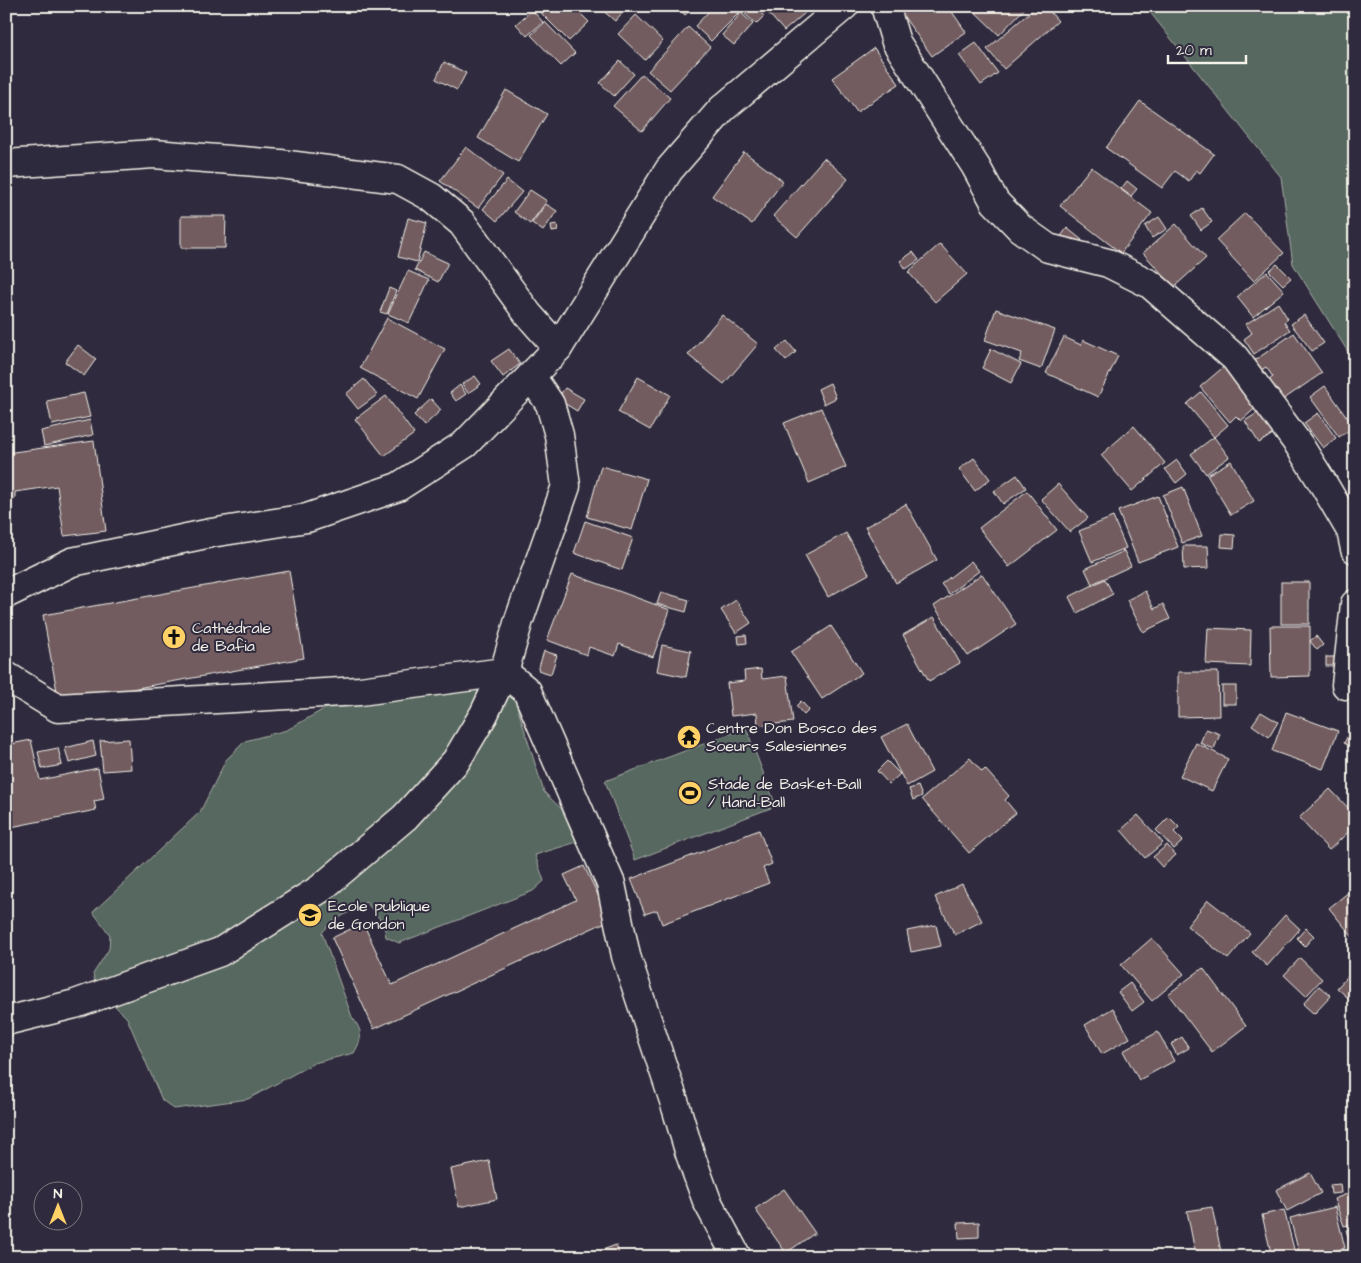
<svg xmlns="http://www.w3.org/2000/svg" width="1361" height="1263" font-family="'Architects Daughter',sans-serif">
<style>
.green{fill:#576860;stroke:#a6aca4}
.building{fill:#725b61;stroke:#f4f1e8}
.lines{fill:none;stroke-linecap:round;stroke-linejoin:round}
.minor-casing{stroke:#f4f1e8;stroke-width:31}
.minor{stroke:#2f2a3d;stroke-width:28}
.labels{text-anchor:middle;dominant-baseline:central;stroke-width:4;stroke-linejoin:round;paint-order:stroke}
.poi-label{font-size:16px;fill:#f4f1e8;stroke:#2f2a3d;text-anchor:start}
</style>
<rect width="100%" height="100%" fill="#2f2a3d"/>
<filter id="ink" filterUnits="userSpaceOnUse"><feTurbulence type="fractalNoise" baseFrequency=".02" numOctaves="2"/><feDisplacementMap in="SourceGraphic" scale="10" xChannelSelector="R" yChannelSelector="G"/><feConvolveMatrix kernelMatrix="1 2 1 2 8 2 1 2 1" color-interpolation-filters="sRGB"/></filter>
<g filter="url(#ink)">
<!-- green -->
<g class="green">
<path d="M 1145,6 L 1355,6 L 1355,363 L 1293,264 L 1281,177 Z"/>
<path d="M 488,666 L 515,700 L 544,792 L 584,831 L 577,842 L 535,855 L 544,881 L 533,891 L 399,943 L 386,937 L 384,924 L 366,902 L 330,923 L 322,933 L 352,1017 C 363,1032 363,1037 354,1053 L 314,1063 L 248,1099 L 174,1109 L 162,1100 L 127,1018 L 97,988 L 93,974 L 109,949 L 110,935 L 93,912 L 200,812 L 226,760 L 245,741 L 287,730 L 324,709 Z"/>
<path d="M 746,728 L 776,806 L 635,860 L 605,781 Z"/>
</g>
<!-- building -->
<g class="building">
<path d="M 538,6 L 573,6 L 589,22 L 569,41 L 536,8 Z"/>
<path d="M 604,6 L 628,6 L 615,21 L 601,9 Z"/>
<path d="M 676,6 L 695,6 L 685,15 Z"/>
<path d="M 714,6 L 746,6 L 711,41 L 695,26 Z"/>
<path d="M 750,6 L 753,6 L 764,16 L 756,24 L 744,13 Z"/>
<path d="M 762,6 L 799,6 L 805,13 L 784,31 Z"/>
<path d="M 896,6 L 948,6 L 966,32 L 932,56 Z"/>
<path d="M 969,6 L 1027,6 L 999,35 Z"/>
<path d="M 1037,6 L 1045,6 L 1058,21 L 1004,69 L 987,49 Z"/>
<path d="M 532,10 L 543,22 L 527,36 L 516,24 Z"/>
<path d="M 741,13 L 753,24 L 734,45 L 722,35 Z"/>
<path d="M 636,15 L 663,41 L 645,60 L 618,34 Z"/>
<path d="M 545,22 L 575,53 L 561,66 L 531,35 Z"/>
<path d="M 688,27 L 710,47 L 670,90 L 648,71 Z"/>
<path d="M 976,43 L 998,73 L 981,85 L 959,55 Z"/>
<path d="M 874,48 L 899,84 L 857,112 L 832,78 Z"/>
<path d="M 620,61 L 634,74 L 614,96 L 600,83 Z"/>
<path d="M 444,62 L 466,73 L 457,90 L 436,79 Z"/>
<path d="M 642,74 L 670,98 L 642,131 L 613,106 Z"/>
<path d="M 506,90 L 547,114 L 518,162 L 478,138 Z"/>
<path d="M 1140,101 L 1214,154 L 1200,173 L 1196,170 L 1189,181 L 1175,171 L 1162,188 L 1106,148 Z"/>
<path d="M 466,147 L 503,175 L 478,208 L 440,181 Z"/>
<path d="M 744,152 L 783,181 L 752,224 L 712,196 Z"/>
<path d="M 824,158 L 848,179 L 797,237 L 773,216 Z"/>
<path d="M 1091,167 L 1152,213 L 1121,253 L 1060,206 Z"/>
<path d="M 507,180 L 522,192 L 497,221 L 483,209 Z"/>
<path d="M 1127,181 L 1137,189 L 1131,196 L 1121,189 Z"/>
<path d="M 530,190 L 547,201 L 530,224 L 514,212 Z"/>
<path d="M 546,204 L 557,211 L 543,231 L 532,223 Z"/>
<path d="M 1202,208 L 1212,222 L 1201,230 L 1191,216 Z"/>
<path d="M 1245,213 L 1284,253 L 1254,281 L 1216,240 Z"/>
<path d="M 181,216 L 226,216 L 225,248 L 181,248 Z"/>
<path d="M 1159,217 L 1167,229 L 1152,238 L 1145,226 Z"/>
<path d="M 408,218 L 427,223 L 417,262 L 398,257 Z"/>
<path d="M 557,224 L 558,231 L 552,232 L 551,225 Z"/>
<path d="M 1176,224 L 1206,258 L 1174,287 L 1143,253 Z"/>
<path d="M 1067,228 L 1082,240 L 1074,250 L 1059,239 Z"/>
<path d="M 940,244 L 967,274 L 935,302 L 908,272 Z"/>
<path d="M 424,252 L 448,263 L 438,282 L 415,270 Z"/>
<path d="M 913,252 L 919,260 L 906,269 L 900,261 Z"/>
<path d="M 1277,264 L 1291,278 L 1283,285 L 1269,271 Z"/>
<path d="M 408,271 L 429,280 L 409,323 L 388,314 Z"/>
<path d="M 1267,272 L 1284,291 L 1253,317 L 1237,297 Z"/>
<path d="M 389,288 L 396,291 L 387,314 L 380,312 Z"/>
<path d="M 1278,303 L 1288,319 L 1284,322 L 1290,330 L 1254,354 L 1244,339 L 1252,333 L 1246,324 Z"/>
<path d="M 996,309 L 1055,330 L 1041,369 L 1019,361 L 1022,353 L 985,340 Z"/>
<path d="M 722,315 L 758,344 L 724,384 L 688,355 Z"/>
<path d="M 1304,315 L 1324,343 L 1312,351 L 1291,324 Z"/>
<path d="M 387,318 L 445,349 L 418,399 L 360,368 Z"/>
<path d="M 1294,333 L 1322,373 L 1281,401 L 1268,381 L 1273,377 L 1266,367 L 1261,370 L 1254,361 Z"/>
<path d="M 1064,337 L 1081,345 L 1083,340 L 1118,356 L 1098,397 L 1046,373 Z"/>
<path d="M 787,341 L 796,352 L 786,361 L 776,350 Z"/>
<path d="M 78,345 L 96,359 L 84,376 L 65,362 Z"/>
<path d="M 509,349 L 520,364 L 503,377 L 491,361 Z"/>
<path d="M 991,349 L 1021,364 L 1011,383 L 982,368 Z"/>
<path d="M 1227,364 L 1261,403 L 1241,421 L 1236,416 L 1230,422 L 1200,387 Z"/>
<path d="M 475,376 L 481,384 L 468,393 L 462,384 Z"/>
<path d="M 638,377 L 670,395 L 650,430 L 618,412 Z"/>
<path d="M 364,379 L 377,395 L 358,409 L 346,394 Z"/>
<path d="M 830,383 L 836,398 L 824,404 L 818,389 Z"/>
<path d="M 460,385 L 466,394 L 456,401 L 450,393 Z"/>
<path d="M 1325,386 L 1354,427 L 1339,437 L 1310,397 Z"/>
<path d="M 565,388 L 584,399 L 577,411 L 557,399 Z"/>
<path d="M 1201,392 L 1228,425 L 1214,437 L 1187,404 Z"/>
<path d="M 84,393 L 90,417 L 52,425 L 47,401 Z"/>
<path d="M 386,396 L 414,434 L 384,456 L 355,419 Z"/>
<path d="M 431,399 L 441,410 L 424,426 L 414,415 Z"/>
<path d="M 821,408 L 846,467 L 809,483 L 784,423 Z"/>
<path d="M 1265,408 L 1279,430 L 1259,443 L 1245,421 Z"/>
<path d="M 1318,413 L 1336,438 L 1323,448 L 1304,423 Z"/>
<path d="M 90,420 L 93,435 L 44,446 L 41,431 Z"/>
<path d="M 1134,426 L 1165,463 L 1132,491 L 1101,455 Z"/>
<path d="M 1214,437 L 1229,457 L 1206,474 L 1191,454 Z"/>
<path d="M 94,441 L 106,531 L 64,536 L 57,486 L 15,492 L 15,499 L 6,500 L 6,453 Z"/>
<path d="M 974,458 L 990,479 L 975,491 L 959,469 Z"/>
<path d="M 1177,460 L 1187,474 L 1176,483 L 1165,469 Z"/>
<path d="M 1231,461 L 1254,501 L 1231,515 L 1207,475 Z"/>
<path d="M 601,466 L 647,479 L 632,530 L 587,517 Z"/>
<path d="M 1017,475 L 1026,488 L 1003,504 L 994,491 Z"/>
<path d="M 1058,484 L 1088,518 L 1070,532 L 1041,499 Z"/>
<path d="M 1183,487 L 1202,536 L 1182,543 L 1163,495 Z"/>
<path d="M 1027,491 L 1057,530 L 1009,567 L 979,528 Z"/>
<path d="M 1158,496 L 1178,547 L 1138,562 L 1118,511 Z"/>
<path d="M 906,504 L 937,560 L 896,583 L 865,527 Z"/>
<path d="M 1113,517 L 1126,548 L 1092,562 L 1079,531 Z"/>
<path d="M 585,521 L 633,538 L 622,570 L 574,553 Z"/>
<path d="M 846,533 L 869,574 L 828,597 L 805,555 Z"/>
<path d="M 1222,534 L 1235,535 L 1234,548 L 1221,547 Z"/>
<path d="M 1183,546 L 1208,546 L 1209,568 L 1184,569 Z"/>
<path d="M 1124,551 L 1131,566 L 1092,584 L 1085,569 Z"/>
<path d="M 971,561 L 979,571 L 949,594 L 941,584 Z"/>
<path d="M 289,571 L 304,658 L 59,702 L 43,615 Z"/>
<path d="M 572,574 L 670,610 L 653,657 L 619,644 L 615,656 L 589,647 L 587,655 L 547,640 Z"/>
<path d="M 982,574 L 1016,624 L 968,656 L 934,606 Z"/>
<path d="M 1105,579 L 1113,594 L 1077,613 L 1069,597 Z"/>
<rect x="1281" y="582" width="28" height="42"/>
<path d="M 1145,591 L 1154,609 L 1163,604 L 1170,619 L 1143,632 L 1127,600 Z"/>
<path d="M 661,592 L 689,600 L 686,612 L 657,604 Z"/>
<path d="M 736,600 L 751,623 L 736,633 L 721,610 Z"/>
<path d="M 934,617 L 960,663 L 929,681 L 903,635 Z"/>
<path d="M 831,626 L 862,673 L 822,699 L 791,652 Z"/>
<path d="M 1270,626 L 1310,626 L 1310,676 L 1271,677 Z"/>
<path d="M 1208,628 L 1251,630 L 1250,666 L 1206,664 Z"/>
<path d="M 746,635 L 747,643 L 739,644 L 738,636 Z"/>
<path d="M 1316,636 L 1323,645 L 1317,650 L 1310,641 Z"/>
<path d="M 662,645 L 691,651 L 686,677 L 657,671 Z"/>
<path d="M 544,651 L 557,655 L 551,674 L 538,670 Z"/>
<rect x="1326" y="657" width="15" height="9"/>
<path d="M 761,669 L 762,679 L 787,676 L 793,722 L 758,726 L 757,713 L 731,716 L 727,683 L 745,681 L 744,671 Z"/>
<path d="M 1178,672 L 1218,672 L 1219,716 L 1178,717 Z"/>
<rect x="1222" y="686" width="14" height="18"/>
<path d="M 801,701 L 809,710 L 804,715 L 796,706 Z"/>
<path d="M 1261,712 L 1278,722 L 1269,737 L 1252,725 Z"/>
<path d="M 1286,712 L 1338,731 L 1323,769 L 1272,751 Z"/>
<path d="M 1355,722 L 1355,749 L 1344,743 Z"/>
<path d="M 907,724 L 932,772 L 907,786 L 881,737 Z"/>
<path d="M 1206,729 L 1220,734 L 1214,749 L 1200,743 Z"/>
<path d="M 129,739 L 131,769 L 103,771 L 100,741 Z"/>
<path d="M 31,740 L 40,780 L 98,768 L 104,799 L 94,801 L 96,810 L 6,828 L 6,745 Z"/>
<path d="M 93,741 L 96,756 L 69,763 L 65,748 Z"/>
<path d="M 1196,743 L 1228,759 L 1212,791 L 1180,776 Z"/>
<path d="M 58,748 L 62,765 L 42,769 L 38,752 Z"/>
<path d="M 970,758 L 982,772 L 985,769 L 1009,796 L 1005,800 L 1016,813 L 969,853 L 922,799 Z"/>
<path d="M 887,761 L 900,774 L 889,784 L 877,771 Z"/>
<path d="M 918,786 L 922,796 L 913,800 L 909,789 Z"/>
<path d="M 1330,789 L 1355,815 L 1355,826 L 1329,850 L 1299,818 Z"/>
<path d="M 1138,815 L 1163,843 L 1145,858 L 1121,830 Z"/>
<path d="M 1169,817 L 1179,827 L 1174,832 L 1183,841 L 1174,849 L 1156,830 Z"/>
<path d="M 759,830 L 772,864 L 763,868 L 769,883 L 662,924 L 657,910 L 645,914 L 631,879 Z"/>
<path d="M 1167,845 L 1176,855 L 1162,867 L 1153,857 Z"/>
<path d="M 584,866 L 610,920 L 374,1029 L 332,938 L 363,923 L 392,985 L 576,900 L 564,875 Z"/>
<path d="M 1355,866 L 1355,884 L 1346,873 Z"/>
<path d="M 962,884 L 982,921 L 955,935 L 935,897 Z"/>
<path d="M 1355,887 L 1355,940 L 1329,908 Z"/>
<path d="M 1208,900 L 1250,933 L 1228,959 L 1187,926 Z"/>
<path d="M 1285,915 L 1300,929 L 1267,966 L 1252,952 Z"/>
<path d="M 936,925 L 941,946 L 911,952 L 907,931 Z"/>
<path d="M 1306,928 L 1314,936 L 1305,946 L 1297,938 Z"/>
<path d="M 1152,938 L 1184,974 L 1152,1001 L 1121,965 Z"/>
<path d="M 1300,958 L 1322,979 L 1306,996 L 1284,975 Z"/>
<path d="M 1203,968 L 1246,1026 L 1212,1052 L 1168,994 Z"/>
<path d="M 1355,968 L 1355,1004 L 1337,988 Z"/>
<path d="M 1130,983 L 1144,1002 L 1132,1011 L 1118,992 Z"/>
<path d="M 1319,986 L 1331,996 L 1314,1014 L 1303,1004 Z"/>
<path d="M 1113,1008 L 1130,1038 L 1102,1054 L 1085,1025 Z"/>
<path d="M 1158,1032 L 1174,1061 L 1139,1080 L 1123,1051 Z"/>
<path d="M 1182,1037 L 1189,1048 L 1177,1055 L 1171,1044 Z"/>
<path d="M 489,1161 L 497,1199 L 459,1207 L 451,1169 Z"/>
<path d="M 1310,1173 L 1321,1193 L 1287,1211 L 1276,1190 Z"/>
<path d="M 1340,1184 L 1341,1193 L 1331,1194 L 1330,1185 Z"/>
<path d="M 784,1189 L 815,1233 L 786,1253 L 755,1209 Z"/>
<path d="M 1355,1191 L 1355,1223 L 1344,1226 L 1334,1199 Z"/>
<path d="M 1212,1207 L 1222,1257 L 1196,1257 L 1187,1211 Z"/>
<path d="M 1335,1207 L 1345,1248 L 1310,1257 L 1300,1257 L 1290,1218 Z"/>
<path d="M 1284,1210 L 1296,1257 L 1272,1257 L 1262,1215 Z"/>
<path d="M 979,1222 L 979,1237 L 959,1238 L 958,1223 Z"/>
<path d="M 1355,1227 L 1355,1257 L 1354,1257 L 1346,1230 Z"/>
<path d="M 616,1245 L 620,1257 L 584,1257 Z"/>
<path d="M 1350,1251 L 1352,1257 L 1327,1257 Z"/>
</g>
<g class="lines">
<!-- minor casing -->
<g class="minor-casing">
<g id="minor">
<path d="M 885,6 L 896,42 L 976,167 L 995,202 L 1020,228 L 1048,248 L 1108,263 L 1150,284 L 1235,358 L 1299,445 L 1324,485 L 1351,531 L 1355,549"/>
<path d="M 6,164 L 154,154 L 280,164 L 398,179 L 431,197 L 462,223 L 528,314 L 558,348"/>
<path d="M 6,594 L 72,562 L 211,533 L 307,518 L 398,487 L 465,444 L 558,348 L 669,170 L 722,109 L 844,6"/>
<path d="M 6,676 L 58,708 L 360,691 L 504,672 L 527,691 L 611,884 L 626,956 L 676,1107 L 690,1154 L 707,1201 L 737,1257"/>
<path d="M 1346,685 L 1355,604"/>
<path d="M 6,1021 L 75,1004 L 220,952 L 320,889 L 405,817 L 456,761 L 484,714 L 504,672 L 519,620 L 566,486 L 559,435 L 550,404 L 531,376"/>
</g>
</g>
<!-- minor -->
<use href="#minor" class="minor"/>
</g>
</g>
<!-- icons -->
<defs>
<g id="church-disc" transform="scale(1.25)"><circle r="9.5" fill="#ffd166" stroke="#2f2a3d"/><path d="M-1.2-6h2.4v3.5h3.3v2.4h-3.3V6h-2.4V-.1h-3.3v-2.4h3.3Z" fill="#111"/></g>
<g id="temple-disc" transform="scale(1.25)"><circle r="9.5" fill="#ffd166" stroke="#2f2a3d"/><path d="M0-6L5-2H3V0L6.5 2.5H4V6H1.5V3h-3V6H-4V2.5H-6.5L-3 0V-2H-5Z" fill="#111"/></g>
<g id="stadium-disc" transform="scale(1.25)"><circle r="9.5" fill="#ffd166" stroke="#2f2a3d"/><path d="M0-5a6.5 5 0 1 0 0 10a6.5 5 0 1 0 0-10ZM-3.5-1.8h7v3.6h-7Z" fill="#111"/></g>
<g id="school-disc" transform="scale(1.25)"><circle r="9.5" fill="#ffd166" stroke="#2f2a3d"/><path d="M0-5L7-2L0 1L-7-2ZM-4 1L0 2.5L4 1V4Q0 6-4 4Z" fill="#111"/></g>
</defs>
<g fill-rule="evenodd">
<use href="#church-disc" x="174" y="637"/>
<use href="#temple-disc" x="689" y="737"/>
<use href="#stadium-disc" x="690" y="793"/>
<use href="#school-disc" x="310" y="915"/>
</g>
<g class="labels">
<!-- poi labels -->
<g class="poi-label">
<text x="192" y="628">Cathédrale<tspan x="192" dy="18">de Bafia</tspan></text>
<text x="706" y="728">Centre Don Bosco des<tspan x="706" dy="18">Soeurs Salesiennes</tspan></text>
<text x="708" y="784">Stade de Basket-Ball<tspan x="708" dy="18">/ Hand-Ball</tspan></text>
<text x="328" y="906">Ecole publique<tspan x="328" dy="18">de Gondon</tspan></text>
</g>
</g>
<!-- margin -->
<rect width="1361" height="1263" fill="none" stroke="#2f2a3d" stroke-width="25"/>
<rect x="12" y="12" width="1336" height="1238" fill="none" stroke="#f4f1e8" stroke-width="2" filter="url(#ink)"/>
<!-- north arrow -->
<g transform="translate(58 1206)"><circle r="24" fill="#2f2a3d" stroke="#7e7a81"/>
<path d="M0-4L9 19L0 12L-9 19Z" fill="#ffd166"/>
<text y="-8" font-size="14" font-weight="bold" text-anchor="middle" fill="#f4f1e8">N</text>
</g>
<!-- scale -->
<path d="M1168 55v8h78v-8" fill="none" stroke="#f4f1e8" stroke-width="2.5"/>
<text x="1176" y="55" font-size="15" fill="#f4f1e8" stroke="#2f2a3d" stroke-width="4" paint-order="stroke">20 m</text>
</svg>
